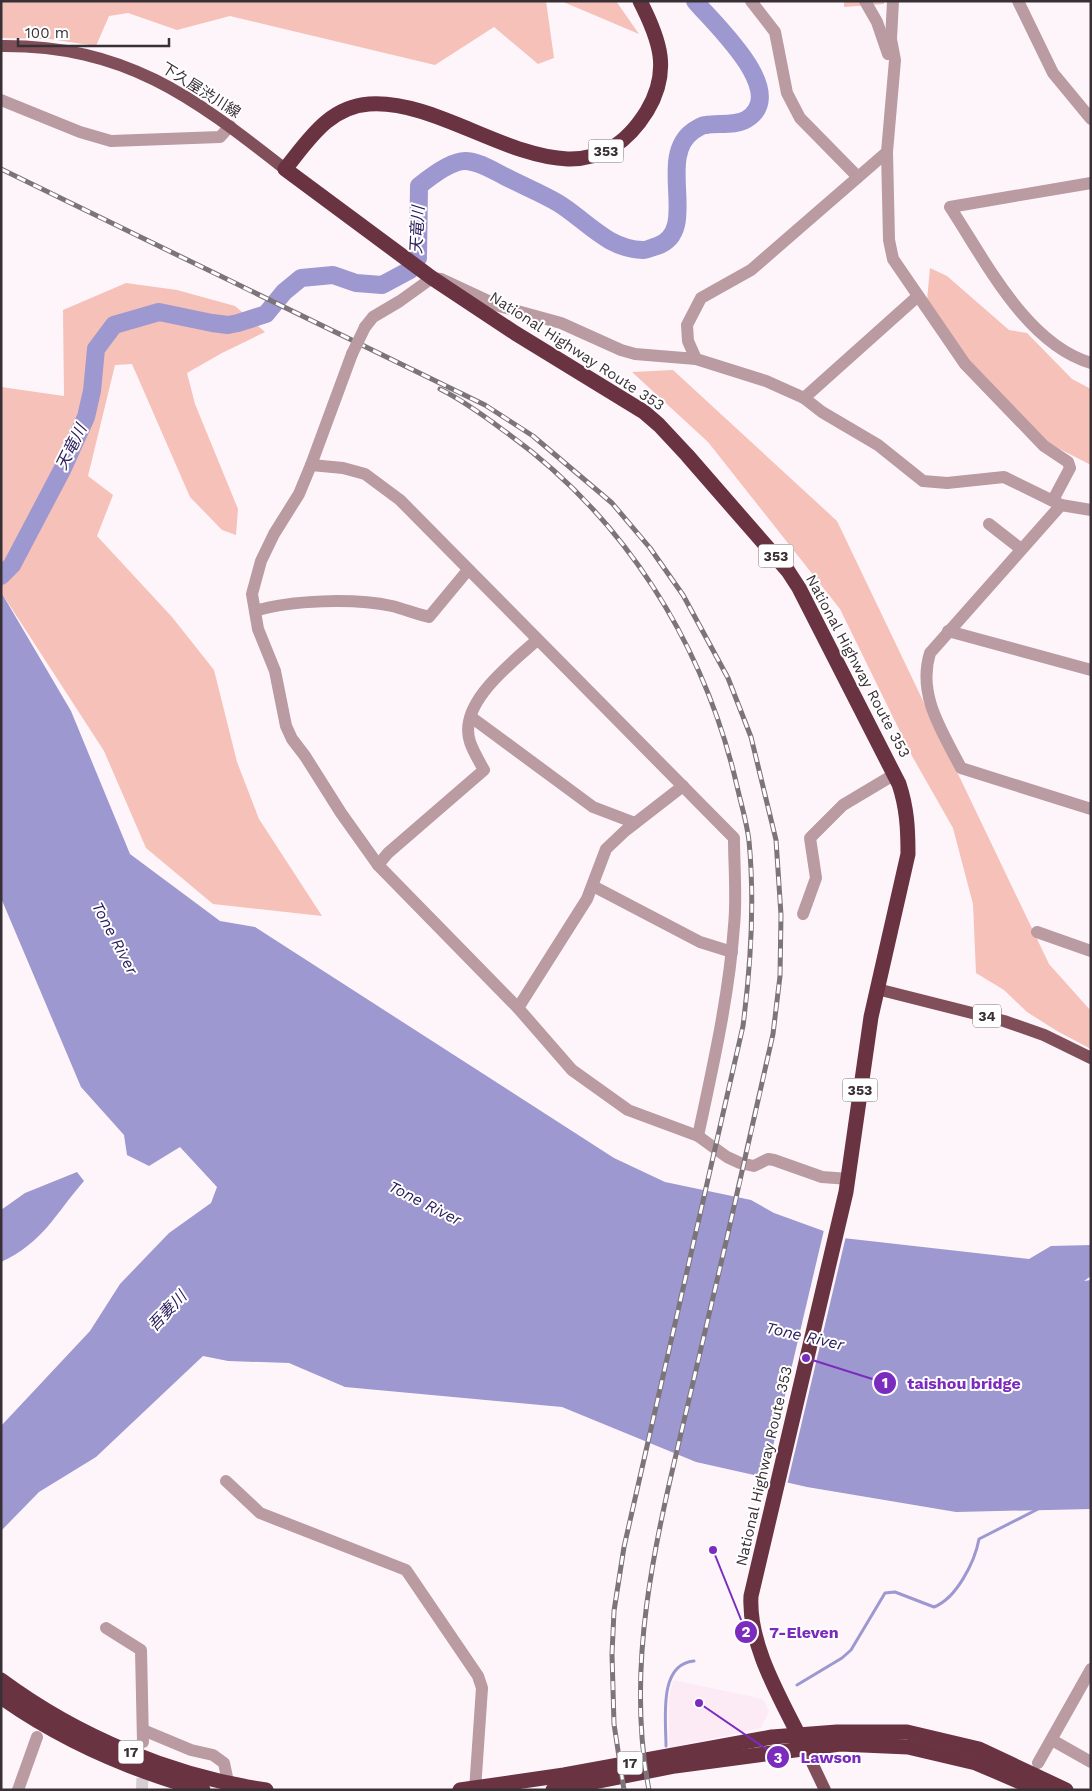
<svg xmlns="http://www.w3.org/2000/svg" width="1092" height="1791" font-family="'Work Sans','Noto Sans JP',sans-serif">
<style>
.built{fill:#fceaf5}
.green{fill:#f5c1b8}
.water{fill:#9d98cf}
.pier{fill:#fef5fb}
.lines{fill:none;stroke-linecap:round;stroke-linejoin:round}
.stream{stroke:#9d98cf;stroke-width:3}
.river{stroke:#9d98cf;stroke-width:18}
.minor-tunnel{stroke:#d7ced4;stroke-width:12;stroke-dasharray:12 6;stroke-linecap:butt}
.minor{stroke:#b99ba1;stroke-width:12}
.major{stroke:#804f5a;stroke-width:12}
.highway{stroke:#6a3342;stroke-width:15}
.rail-casing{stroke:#7d747a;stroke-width:5}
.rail{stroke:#fff;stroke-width:3;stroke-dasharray:9;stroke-linecap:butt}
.minor-bridge{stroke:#b99ba1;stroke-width:12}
.labels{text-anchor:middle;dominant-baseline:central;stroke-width:4;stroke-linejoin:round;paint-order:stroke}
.shield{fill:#fff;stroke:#746e72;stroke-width:1}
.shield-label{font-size:14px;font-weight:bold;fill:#393036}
.street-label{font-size:15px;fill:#393036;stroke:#fff}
.water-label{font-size:16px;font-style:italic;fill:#291a5b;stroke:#fff}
.leader{fill:none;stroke:#7b2cbf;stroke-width:2}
.callout-dot{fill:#7b2cbf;stroke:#fff;stroke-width:2}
.mark-label{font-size:15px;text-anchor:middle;font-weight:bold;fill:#fff}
.callout-label{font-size:16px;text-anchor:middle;font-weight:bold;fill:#7b2cbf;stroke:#fff;stroke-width:4;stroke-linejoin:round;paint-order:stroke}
</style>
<rect width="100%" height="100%" fill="#fef5fb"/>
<!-- built -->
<path class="built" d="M 673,1680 L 763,1699 L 769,1711 L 761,1728 L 669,1748 L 669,1697 Z"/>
<!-- green -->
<g class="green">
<path d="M 1,1 L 546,1 L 554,58 L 538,64 L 494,27 L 435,65 L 230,16 L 177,30 L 128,13 L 109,16 L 96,46 L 50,39 L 1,38 Z"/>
<path d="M 561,1 L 616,1 L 639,34 Z"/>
<path d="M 844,1 L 884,1 L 884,4 L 844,7 Z"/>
<path d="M 930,268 L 947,276 L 1009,330 L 1027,333 L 1072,379 L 1091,389 L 1091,465 L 1044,441 L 972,365 L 927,300 Z"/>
<path d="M 126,283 L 177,290 L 235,306 L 265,332 L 222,353 L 187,373 L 195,404 L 238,509 L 236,535 L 222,530 L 190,497 L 132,364 L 115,365 L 88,476 L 113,495 L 97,536 L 172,617 L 214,670 L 237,762 L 259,819 L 322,916 L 213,904 L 146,848 L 104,751 L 1,592 L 1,387 L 64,396 L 63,310 Z"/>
<path d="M 673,370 L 837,521 L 1049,964 L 1091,1011 L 1091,1049 L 1057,1031 L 1027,1012 L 1004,990 L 976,973 L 973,904 L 953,828 L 912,756 L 840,609 L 708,442 L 632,372 Z"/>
</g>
<!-- water -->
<g class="water">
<path d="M 1,592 L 71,711 L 130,854 L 220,921 L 255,927 L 614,1158 L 665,1182 L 751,1200 L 774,1213 L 843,1238 L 1029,1259 L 1051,1246 L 1091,1245 L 1091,1276 L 1084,1281 L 1091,1280 L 1091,1509 L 956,1512 L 807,1487 L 696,1462 L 562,1407 L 345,1387 L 289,1363 L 228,1361 L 203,1356 L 96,1457 L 39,1492 L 1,1531 L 1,1426 L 90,1331 L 120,1284 L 169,1233 L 211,1203 L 217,1187 L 180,1147 L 149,1166 L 127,1155 L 124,1135 L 81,1087 L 1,898 Z"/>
<path d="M 77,1172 L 84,1181 C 55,1214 44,1242 1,1262 L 1,1210 L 25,1193 Z"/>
</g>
<!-- pier -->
<path class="pier" d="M 824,1230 L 846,1236 L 787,1485 L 765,1480 Z"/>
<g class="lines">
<!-- stream -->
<g class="stream">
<path d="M 797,1685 L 842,1658 L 851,1650 L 885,1593 L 895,1592 L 934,1607 C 957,1598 975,1561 979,1539 L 1040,1508"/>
<path d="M 666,1746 C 666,1719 658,1664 694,1661"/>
</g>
<!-- river -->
<path class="river" d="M 1,576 L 12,565 L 62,470 L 86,417 L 92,391 L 96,349 L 114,325 L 159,312 L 212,323 L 228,325 L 238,323 L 266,314 L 284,292 L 301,278 L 333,275 L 356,283 L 382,285 L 410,270 L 418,258 L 419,186 C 430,177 451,161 465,161 C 478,161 492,170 504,176 C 521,185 541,193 558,203 C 586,220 607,249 643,250 C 647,250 653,247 657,246 C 701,231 655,158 693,131 C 697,129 701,125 706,125 C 718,123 736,126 747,119 C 790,92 713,23 695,1"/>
<!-- minor-tunnel -->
<path class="minor-tunnel" d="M 142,1790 L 143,1762"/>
<!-- minor -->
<g class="minor">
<path d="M 751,1 L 775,32 L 787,93 L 800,118 L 858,177"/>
<path d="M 865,1 L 877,22 L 888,54"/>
<path d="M 893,1 L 891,39 L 895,60 L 887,152 L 889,240 L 893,259 L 965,364 L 1044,446 L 1068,462 L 1070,468 L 1053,500"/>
<path d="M 1018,1 L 1053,73 L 1091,119"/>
<path d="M 1,100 L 80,132 L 111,141 L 220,137 L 230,126"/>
<path d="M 1091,183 L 950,207 C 985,260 1026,344 1091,363"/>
<path d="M 365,327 L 373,317 L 400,301 L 432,278 L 441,279 L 499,306 L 561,323 L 621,350 L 635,354 L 696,359 L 766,381 L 804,398 L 822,412 L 878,445 L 923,481 L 947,483 L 1004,477 L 1061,505 L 1091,510"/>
<path d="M 352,354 L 311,465 L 299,494 L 274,534 L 261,561 L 252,594 L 258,629 L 275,671 L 286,726 L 292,739 L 305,756 L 341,813 L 378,865 L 518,1008 L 572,1070 L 628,1110 L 698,1136 L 727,1157 L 740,1163 L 754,1166 L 768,1159 L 774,1160 L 822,1177 L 849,1179"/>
<path d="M 696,359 L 688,341 L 687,325 L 701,298 L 751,270 L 887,152"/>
<path d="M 804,398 L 918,296"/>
<path d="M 311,465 L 343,468 L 365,474 L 400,500 L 734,838 C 734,867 737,897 734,926 C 729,996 713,1066 698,1136"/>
<path d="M 1061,505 L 930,653 C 917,695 942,731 961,768 L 1091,809"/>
<path d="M 989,524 L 1021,549"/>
<path d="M 255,611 C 291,600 354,598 392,606 C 404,609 416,614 429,617 L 468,570"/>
<path d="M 948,631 L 1091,670"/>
<path d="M 471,717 L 593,807 L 635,823"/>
<path d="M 378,865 L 388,853 L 484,770 C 479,761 473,751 470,742 C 457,703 513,662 537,640"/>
<path d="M 593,886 L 700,942 L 732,952"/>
<path d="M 803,914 L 816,878 L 810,838 L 843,805 L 895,774"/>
<path d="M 1037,932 L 1091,951"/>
<path d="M 518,1008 L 587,899 L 606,849 L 625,831 L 683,786"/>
<path d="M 226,1481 L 260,1513 L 406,1570 L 478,1676 L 482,1688 L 475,1790"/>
<path d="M 106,1628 L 141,1650 L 143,1742"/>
<path d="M 143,1730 L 191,1750 L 213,1755 L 224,1763 L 228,1782"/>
<path d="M 1052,1740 L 1091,1762"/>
<path d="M 1038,1763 L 1091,1669"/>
<path d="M 18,1790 L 37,1737"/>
</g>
<!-- major -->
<g class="major">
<path d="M 1,46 C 125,45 192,96 285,169"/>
<path d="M 877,989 L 1004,1021 L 1044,1035 L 1091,1058"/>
<path d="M 805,1748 L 825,1790"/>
</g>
<!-- highway -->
<g class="highway">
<path d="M 640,1 C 660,40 671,71 647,111 C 576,226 462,97 369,104 C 328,107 308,141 285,169 L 432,278 L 515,333 L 644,412 L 659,425 L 687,455 L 788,571 L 799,588 L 899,784 C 907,808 908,829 908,854 L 871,1017 L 846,1192 L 751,1596 C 748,1647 783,1702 805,1748"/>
<path d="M 1,1680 C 78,1737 172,1776 266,1790"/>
<path d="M 1,1697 C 63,1741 130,1770 203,1790"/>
<path d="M 460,1790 L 564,1775 L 772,1737 L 837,1732 L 907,1732 L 979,1749 L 1066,1790"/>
<path d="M 553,1790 L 675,1766 L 840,1744 L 908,1747 L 976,1763 L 1039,1790"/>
</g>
<!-- rail casing -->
<g class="rail-casing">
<g id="rail">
<path d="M 1,169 L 485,405 L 533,436 L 612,503 L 650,548 L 683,595 L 728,678 L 751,737 L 776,840 L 781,915 L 780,976 L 773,1034 C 748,1147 722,1261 695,1374 C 664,1509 622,1650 649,1790"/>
<path d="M 440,389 C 462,400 483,415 503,430 C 623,515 704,643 737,786 C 741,804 747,823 749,841 C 755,903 751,964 743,1026 L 624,1547 L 614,1611 L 612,1654 L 614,1724 L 624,1790"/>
</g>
</g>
<!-- rail -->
<use href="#rail" class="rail"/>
<!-- minor-bridge -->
<path class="minor-bridge" d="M 352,354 L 365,327"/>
</g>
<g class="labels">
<!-- shield labels -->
<g class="shield">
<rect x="588.5" y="139.5" width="35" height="23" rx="4"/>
<rect x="758.5" y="544.5" width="35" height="23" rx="4"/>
<rect x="973" y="1004.5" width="28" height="23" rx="4"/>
<rect x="842.5" y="1078.5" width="35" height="23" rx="4"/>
<rect x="118.5" y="1740.5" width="25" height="23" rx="4"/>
<rect x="617.5" y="1751.5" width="25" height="23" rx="4"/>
</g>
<g class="shield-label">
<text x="606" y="151">353</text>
<text x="776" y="556">353</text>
<text x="987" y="1016">34</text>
<text x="860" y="1090">353</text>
<text x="131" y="1752">17</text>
<text x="630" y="1763">17</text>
</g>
<!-- street labels -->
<g class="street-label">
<text transform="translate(201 90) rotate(32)">下久屋渋川線</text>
<text transform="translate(577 351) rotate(33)">National Highway Route 353</text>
<text transform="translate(858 666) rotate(62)">National Highway Route 353</text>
<text transform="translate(764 1466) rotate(-77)">National Highway Route 353</text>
</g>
<!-- water labels -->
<g class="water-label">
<text transform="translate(417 230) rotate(-87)">天竜川</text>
<text transform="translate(71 447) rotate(-63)">天竜川</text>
<text transform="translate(115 938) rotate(62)">Tone River</text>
<text transform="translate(425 1203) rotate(27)">Tone River</text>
<text transform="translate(167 1311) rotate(-47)">吾妻川</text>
<text transform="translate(805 1336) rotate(13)">Tone River</text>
</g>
</g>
<!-- callouts -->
<path class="leader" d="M806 1358L885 1383M713 1550L746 1632M699 1703L778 1757"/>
<g class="callout-dot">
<circle cx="806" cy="1358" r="5"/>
<circle cx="713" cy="1550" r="5"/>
<circle cx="699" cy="1703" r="5"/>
<circle cx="885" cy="1383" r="12"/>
<circle cx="746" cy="1632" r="12"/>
<circle cx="778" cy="1757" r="12"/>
</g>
<g class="mark-label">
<text x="885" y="1388">1</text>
<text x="746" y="1637">2</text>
<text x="778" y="1763">3</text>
</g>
<g class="callout-label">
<text x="964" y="1389">taishou bridge</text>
<text x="804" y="1638">7-Eleven</text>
<text x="831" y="1763">Lawson</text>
</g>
<!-- border -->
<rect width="1092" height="1791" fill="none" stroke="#393036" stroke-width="5"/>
<!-- scale -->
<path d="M18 38v8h151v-8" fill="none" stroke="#393036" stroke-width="2.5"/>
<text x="25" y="38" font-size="15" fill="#393036" stroke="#ffffff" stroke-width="4" paint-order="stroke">100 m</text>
</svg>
